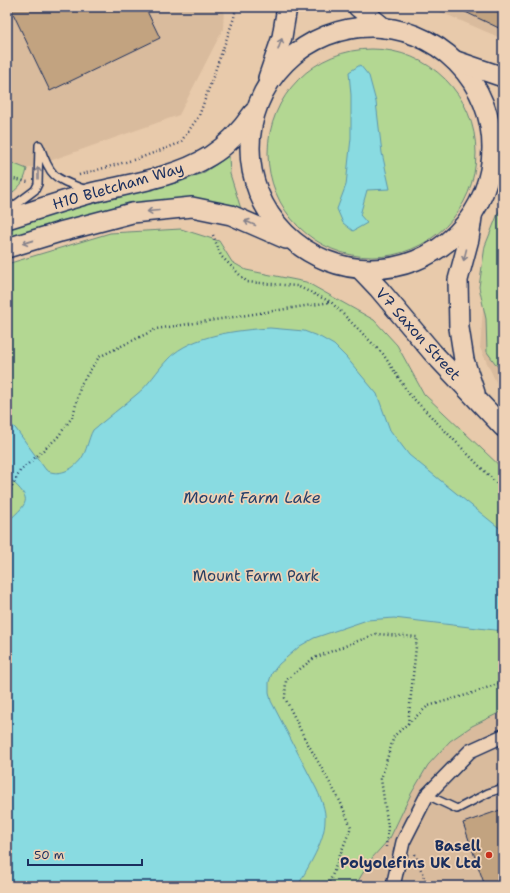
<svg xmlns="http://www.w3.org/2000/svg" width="510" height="893" font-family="'Shantell Sans',sans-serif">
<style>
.built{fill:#d9bb9d}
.green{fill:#b3d792;stroke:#678378}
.water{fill:#89dbe1;stroke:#5d96ad}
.building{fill:#c2a380;stroke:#1b2f5e}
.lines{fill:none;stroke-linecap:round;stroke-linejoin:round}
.lane-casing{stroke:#1b2f5e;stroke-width:10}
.street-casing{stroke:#1b2f5e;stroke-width:16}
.secondary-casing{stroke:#1b2f5e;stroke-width:22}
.path{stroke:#1b2f5e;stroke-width:2.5;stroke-dasharray:1 3;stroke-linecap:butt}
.lane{stroke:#eed1b5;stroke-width:7}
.street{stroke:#eed1b5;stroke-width:13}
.secondary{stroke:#eed1b5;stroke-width:19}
.oneway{stroke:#84808a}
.poi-dot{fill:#c8321e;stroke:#eed1b5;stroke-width:1.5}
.labels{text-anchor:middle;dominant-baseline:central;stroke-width:3.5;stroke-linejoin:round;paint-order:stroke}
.street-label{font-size:15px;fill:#1b2f5e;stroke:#eed1b5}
.park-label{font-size:15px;fill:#2a4063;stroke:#eed1b5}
.poi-label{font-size:15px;font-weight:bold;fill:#1b2f5e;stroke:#eed1b5;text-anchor:end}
.water-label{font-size:16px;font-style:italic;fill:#26406b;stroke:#eed1b5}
</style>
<rect width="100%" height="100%" fill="#e8caab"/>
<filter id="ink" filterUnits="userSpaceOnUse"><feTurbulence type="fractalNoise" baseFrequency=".025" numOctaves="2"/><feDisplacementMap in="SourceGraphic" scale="8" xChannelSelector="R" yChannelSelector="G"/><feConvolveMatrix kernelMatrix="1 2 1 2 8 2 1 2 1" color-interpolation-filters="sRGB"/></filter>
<g filter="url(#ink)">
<!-- built -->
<g class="built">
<path d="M 7,7 L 224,7 L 223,29 L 179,115 L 27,169 L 7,161 Z"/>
<path d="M 429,7 L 503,7 L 503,39 Z"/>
<path d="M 503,222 L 503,397 L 480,348 L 486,272 Z"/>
<path d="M 503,711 L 503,886 L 355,886 L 372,858 L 390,838 L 411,794 L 428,765 L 450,741 L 472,726 Z"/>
</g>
<!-- green -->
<g class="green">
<circle cx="372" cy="153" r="104"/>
<path d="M 229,156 L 230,174 L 241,209 L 186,202 L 149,204 L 39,228 L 7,239 L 7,227 L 26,220 L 180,182 L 203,173 Z"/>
<path d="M 7,161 L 27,169 C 24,184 19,187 7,197 Z"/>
<path d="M 503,201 L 503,374 L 487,352 L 486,319 L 479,287 L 485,246 Z"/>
<path d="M 181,229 L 219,241 L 232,262 L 246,270 L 306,282 L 374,320 L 397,345 L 424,394 L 503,469 L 503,711 L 472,726 L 450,741 L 428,765 L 411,794 L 390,838 L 372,858 L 355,886 L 7,886 L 7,264 L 110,233 Z"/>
</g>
<!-- water -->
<g class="water">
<path d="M 360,65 L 369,76 L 376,102 L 382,153 L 390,189 L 367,190 L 360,215 L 367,223 L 353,231 L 343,223 L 337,209 L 346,185 L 351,138 L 351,95 L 349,72 Z"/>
<path d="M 270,328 L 304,331 L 320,337 L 334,345 L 346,357 L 377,394 L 390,430 L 409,455 L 503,531 L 503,631 L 394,618 L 367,620 L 314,638 L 300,646 L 279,664 L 272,673 L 269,682 L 269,692 L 271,701 L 317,790 C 321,799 326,810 325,820 C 325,842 308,866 298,886 L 7,886 L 7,522 C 32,500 31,499 7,476 L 7,420 L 16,429 L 46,470 C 58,477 73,470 81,459 C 87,451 88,439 93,430 C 107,418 122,407 136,395 C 149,385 157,370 169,358 C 192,335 238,330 270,328 Z"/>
</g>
<!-- building -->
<g class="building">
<path d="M 10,7 L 145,7 L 160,38 L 50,91 Z"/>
<path d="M 455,7 L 503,7 L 503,30 Z"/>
<path d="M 503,809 L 503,886 L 485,886 L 463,823 Z"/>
</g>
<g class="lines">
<!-- lane casing -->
<g class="lane-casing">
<g id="lane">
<path d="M 40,147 C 51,179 55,178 86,190"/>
<path d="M 7,211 L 35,190 L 38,184 L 39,145"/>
<path d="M 427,795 L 457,809 L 488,793 L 503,788"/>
</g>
</g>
<!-- street casing -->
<g class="street-casing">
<path id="street" d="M 393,886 L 403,842 L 427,795 L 470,751 L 503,736"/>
</g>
<!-- secondary casing -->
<g class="secondary-casing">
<g id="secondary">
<path d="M 358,7 L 384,28"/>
<circle cx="371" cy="148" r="121"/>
<path d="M 456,61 L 503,77"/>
<path d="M 268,78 L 282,37 L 287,7"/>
<path d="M 472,217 L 469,239 L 458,280 L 459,328 L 464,360 L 475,393"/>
<path d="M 7,219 C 36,210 65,200 95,192 C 133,183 176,177 210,156 C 228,145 242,129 253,113"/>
<path d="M 7,248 L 60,232 L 132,213 L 192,207 L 231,215 L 286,239"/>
<path d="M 360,269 L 379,289 L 433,353 L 503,427"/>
</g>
</g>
<!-- path -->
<g class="path">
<path d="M 79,175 L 140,158 L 180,143 L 199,116 L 234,18 L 236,7"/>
<path d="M 7,179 L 9,178 L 28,182"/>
<path d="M 213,235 L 221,256 L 247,282 L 297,286 L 331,302 L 383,354 L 409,394 L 503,490"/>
<path d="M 7,497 L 20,471 L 57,438 L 73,416 L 81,384 L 99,357 L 156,329 L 331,302"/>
<path d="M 386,847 L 388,827 L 381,779 L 394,736 L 428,706 L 470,694 L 503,682"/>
<path d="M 415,854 L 427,886"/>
<path d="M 328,886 L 351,827 L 340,801 L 303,735 L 285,698 L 286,680 L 314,658 L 376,634 L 417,637 L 408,724"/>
</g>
<!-- lane -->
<use href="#lane" class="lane"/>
<!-- street -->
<use href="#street" class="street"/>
<!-- secondary -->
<use href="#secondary" class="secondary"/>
</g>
<!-- one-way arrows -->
<defs><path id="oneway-shaft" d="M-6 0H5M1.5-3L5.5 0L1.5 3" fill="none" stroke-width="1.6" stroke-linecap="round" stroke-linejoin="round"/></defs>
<g class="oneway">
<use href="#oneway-shaft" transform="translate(280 44) rotate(-71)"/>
<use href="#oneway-shaft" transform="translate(38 173) rotate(-90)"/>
<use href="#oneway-shaft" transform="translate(153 211) rotate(175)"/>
<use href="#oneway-shaft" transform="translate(250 223) rotate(-156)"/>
<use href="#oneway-shaft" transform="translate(28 242) rotate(163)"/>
<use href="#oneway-shaft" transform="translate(465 255) rotate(104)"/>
</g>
</g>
<!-- markers -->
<circle class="poi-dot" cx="489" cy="855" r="4"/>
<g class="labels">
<!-- street labels -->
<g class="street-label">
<text transform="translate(118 186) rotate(-16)">H10 Bletcham Way</text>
<text transform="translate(418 334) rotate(48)">V7 Saxon Street</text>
</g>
<!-- park labels -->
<g class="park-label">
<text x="256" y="576">Mount Farm Park</text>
</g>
<!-- poi labels -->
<g class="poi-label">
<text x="481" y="846">Basell<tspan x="481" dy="17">Polyolefins UK Ltd</tspan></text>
</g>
<!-- water labels -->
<g class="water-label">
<text x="252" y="497">Mount Farm Lake</text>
</g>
</g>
<!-- margin -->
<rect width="510" height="893" fill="none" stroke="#eed1b5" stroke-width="24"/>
<rect x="12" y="12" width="486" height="869" fill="none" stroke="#1b2f5e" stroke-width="1.5" filter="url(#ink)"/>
<!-- scale -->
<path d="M28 859v6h114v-6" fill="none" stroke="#1b2f5e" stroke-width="2"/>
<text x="34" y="859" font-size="12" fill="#1b2f5e" stroke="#eed1b5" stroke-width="3" paint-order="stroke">50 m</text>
</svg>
